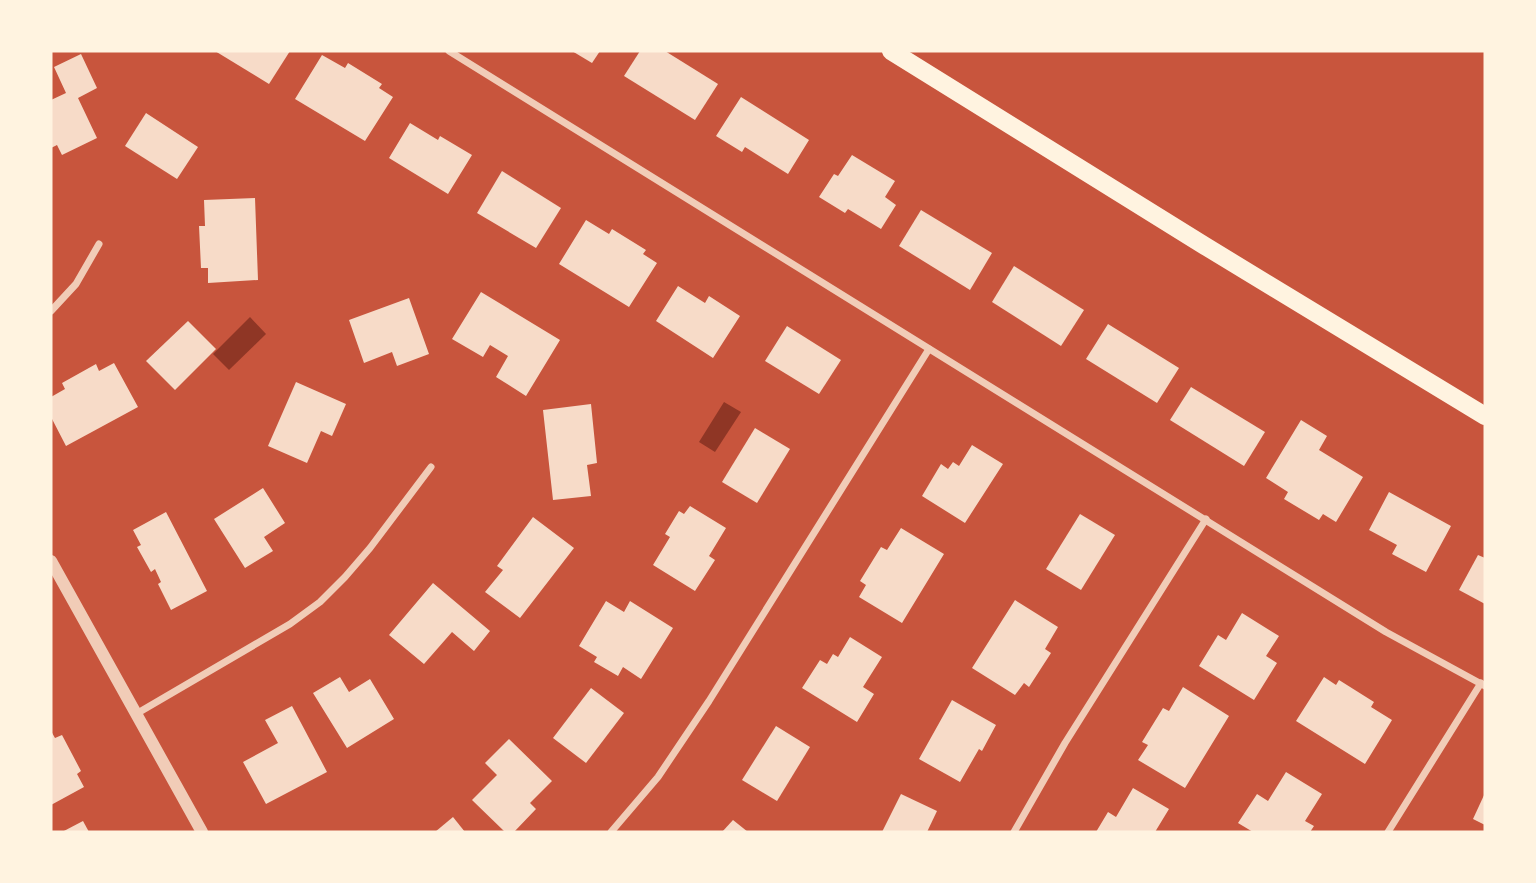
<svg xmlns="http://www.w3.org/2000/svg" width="1536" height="883" font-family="Manrope,sans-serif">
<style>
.water{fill:#8f3625}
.building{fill:#f7dbc8}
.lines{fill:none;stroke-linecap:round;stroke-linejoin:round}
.minor{stroke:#f1ccb7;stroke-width:7}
.tertiary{stroke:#f1ccb7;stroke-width:12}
.primary{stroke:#fff3e0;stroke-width:18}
</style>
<rect width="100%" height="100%" fill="#c8553d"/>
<!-- water -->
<g class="water">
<path d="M 250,317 L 266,334 L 229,370 L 213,354 Z"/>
<path d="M 724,402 L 741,412 L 715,452 L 699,442 Z"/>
</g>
<!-- building -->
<g class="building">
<path d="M 215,51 L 290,51 L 269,84 Z"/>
<path d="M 572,51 L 600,51 L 592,63 Z"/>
<path d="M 640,51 L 665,51 L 718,84 L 695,120 L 624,76 Z"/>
<path d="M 81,54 L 97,88 L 78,98 L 97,138 L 62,155 L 57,145 L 51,148 L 51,100 L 66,93 L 54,67 Z"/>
<path d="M 322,55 L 345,68 L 348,63 L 382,84 L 379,88 L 393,97 L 365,141 L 295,99 Z"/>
<path d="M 741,97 L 809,140 L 788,174 L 745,147 L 742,152 L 716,136 Z"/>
<path d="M 146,113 L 198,147 L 177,179 L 125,146 Z"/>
<path d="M 410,123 L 438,140 L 440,136 L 472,155 L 448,194 L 389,158 Z"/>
<path d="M 852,155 L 895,181 L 885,197 L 896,205 L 881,229 L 848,209 L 845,213 L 819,197 L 834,174 L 838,176 Z"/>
<path d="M 502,171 L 561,208 L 536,248 L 477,213 Z"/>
<path d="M 255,198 L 258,280 L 208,283 L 208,268 L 201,268 L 199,226 L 205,226 L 204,200 Z"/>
<path d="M 921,210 L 992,253 L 970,290 L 899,246 Z"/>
<path d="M 586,220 L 609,234 L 612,229 L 646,250 L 643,254 L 657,263 L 629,307 L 559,264 Z"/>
<path d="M 1014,266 L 1084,310 L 1061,346 L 992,302 Z"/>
<path d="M 678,286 L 705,303 L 709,296 L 740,316 L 713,358 L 656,321 Z"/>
<path d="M 481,292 L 560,340 L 526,396 L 496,377 L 508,356 L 490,345 L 483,357 L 452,339 Z"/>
<path d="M 409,298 L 429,354 L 397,366 L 392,352 L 364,363 L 349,320 Z"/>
<path d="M 188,321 L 216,349 L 175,390 L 146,361 Z"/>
<path d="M 1108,324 L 1179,368 L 1157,403 L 1086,359 Z"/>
<path d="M 787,326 L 841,360 L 819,394 L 765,361 Z"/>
<path d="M 114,363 L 138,407 L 66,446 L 51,417 L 51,397 L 65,389 L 62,383 L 96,364 L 99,371 Z"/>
<path d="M 296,382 L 346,404 L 332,436 L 321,431 L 307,463 L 268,446 Z"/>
<path d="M 1191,387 L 1265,432 L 1244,466 L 1170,420 Z"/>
<path d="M 591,404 L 597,463 L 587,465 L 591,496 L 553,500 L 543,410 Z"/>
<path d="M 1301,420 L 1327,436 L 1319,450 L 1363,477 L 1336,522 L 1323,514 L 1319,520 L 1284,499 L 1288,492 L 1266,478 Z"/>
<path d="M 755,428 L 790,449 L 757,503 L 722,482 Z"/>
<path d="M 972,445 L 1003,464 L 965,523 L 922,496 L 941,464 L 948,469 L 953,462 L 959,466 Z"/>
<path d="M 263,488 L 285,523 L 264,537 L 273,551 L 245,568 L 214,519 Z"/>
<path d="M 1389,492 L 1451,526 L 1426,572 L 1392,554 L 1397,545 L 1369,530 Z"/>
<path d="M 690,506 L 726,528 L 709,556 L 715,560 L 695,591 L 653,565 L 670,537 L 665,534 L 679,511 L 684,514 Z"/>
<path d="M 166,512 L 207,591 L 171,610 L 158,584 L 161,582 L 155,569 L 151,572 L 137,547 L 141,545 L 133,530 Z"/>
<path d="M 1080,514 L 1115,535 L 1081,590 L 1046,569 Z"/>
<path d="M 533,517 L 574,548 L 520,618 L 485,592 L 503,570 L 497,566 Z"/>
<path d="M 901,528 L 944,554 L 902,623 L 859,597 L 866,585 L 860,581 L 881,547 L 887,550 Z"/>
<path d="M 1478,555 L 1485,558 L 1485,604 L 1459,590 Z"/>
<path d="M 433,583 L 490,631 L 474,651 L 452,632 L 424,664 L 389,635 Z"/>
<path d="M 1015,600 L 1058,627 L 1045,649 L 1051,653 L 1029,687 L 1024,683 L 1015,695 L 972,668 Z"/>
<path d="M 606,601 L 624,612 L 630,601 L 673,628 L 641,679 L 623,667 L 618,676 L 594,662 L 597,657 L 579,646 Z"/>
<path d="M 1242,613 L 1279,636 L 1266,656 L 1277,663 L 1254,700 L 1199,666 L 1218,635 L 1226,640 Z"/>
<path d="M 850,637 L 882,657 L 863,687 L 874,694 L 857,722 L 802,688 L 820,660 L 827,664 L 833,654 L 838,657 Z"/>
<path d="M 340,677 L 349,692 L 370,679 L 394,719 L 347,748 L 313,693 Z"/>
<path d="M 1324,677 L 1336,685 L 1339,680 L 1374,702 L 1371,707 L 1392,720 L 1365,764 L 1296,721 Z"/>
<path d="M 1183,687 L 1229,716 L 1185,788 L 1138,760 L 1148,745 L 1142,742 L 1163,708 L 1169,711 Z"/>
<path d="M 591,688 L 624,713 L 586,763 L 553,738 Z"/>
<path d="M 952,700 L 996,725 L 982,751 L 979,749 L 960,782 L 919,759 Z"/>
<path d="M 292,706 L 327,772 L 266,804 L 243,762 L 278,743 L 265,720 Z"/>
<path d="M 776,726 L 810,747 L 777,801 L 742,780 Z"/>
<path d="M 51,731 L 55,738 L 62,735 L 81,771 L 77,774 L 84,787 L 51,805 Z"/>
<path d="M 509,739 L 552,781 L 530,803 L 536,809 L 514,832 L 505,832 L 472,800 L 497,775 L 485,763 Z"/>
<path d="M 1286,772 L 1322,794 L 1305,821 L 1314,826 L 1310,832 L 1253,832 L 1238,823 L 1257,794 L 1268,801 Z"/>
<path d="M 1133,788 L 1169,809 L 1155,832 L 1096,832 L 1108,812 L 1116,817 Z"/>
<path d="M 1485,793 L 1485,825 L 1473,819 Z"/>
<path d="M 901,794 L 937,811 L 927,832 L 882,832 Z"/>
<path d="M 453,817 L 465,832 L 435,832 Z"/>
<path d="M 733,820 L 748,832 L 722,832 Z"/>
<path d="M 83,821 L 89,832 L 62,832 Z"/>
</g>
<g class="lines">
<!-- minor -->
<g class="minor">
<path d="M 449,51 L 1386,632 L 1485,686"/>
<path d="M 51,311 L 76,284 L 99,244"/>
<path d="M 136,714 L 290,624 L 320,602 L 345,577 L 370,548 L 431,467"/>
<path d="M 611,832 L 658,777 L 709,701 L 929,349"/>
<path d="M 1014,832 L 1065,743 L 1206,519"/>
<path d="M 1388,832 L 1481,683"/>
</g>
<!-- tertiary -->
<path class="tertiary" d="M 51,561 L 202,832"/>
<!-- primary -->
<path class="primary" d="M 891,51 L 1205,246 L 1485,416"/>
</g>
<!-- border -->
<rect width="1536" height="883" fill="none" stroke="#fff3e0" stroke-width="105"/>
</svg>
